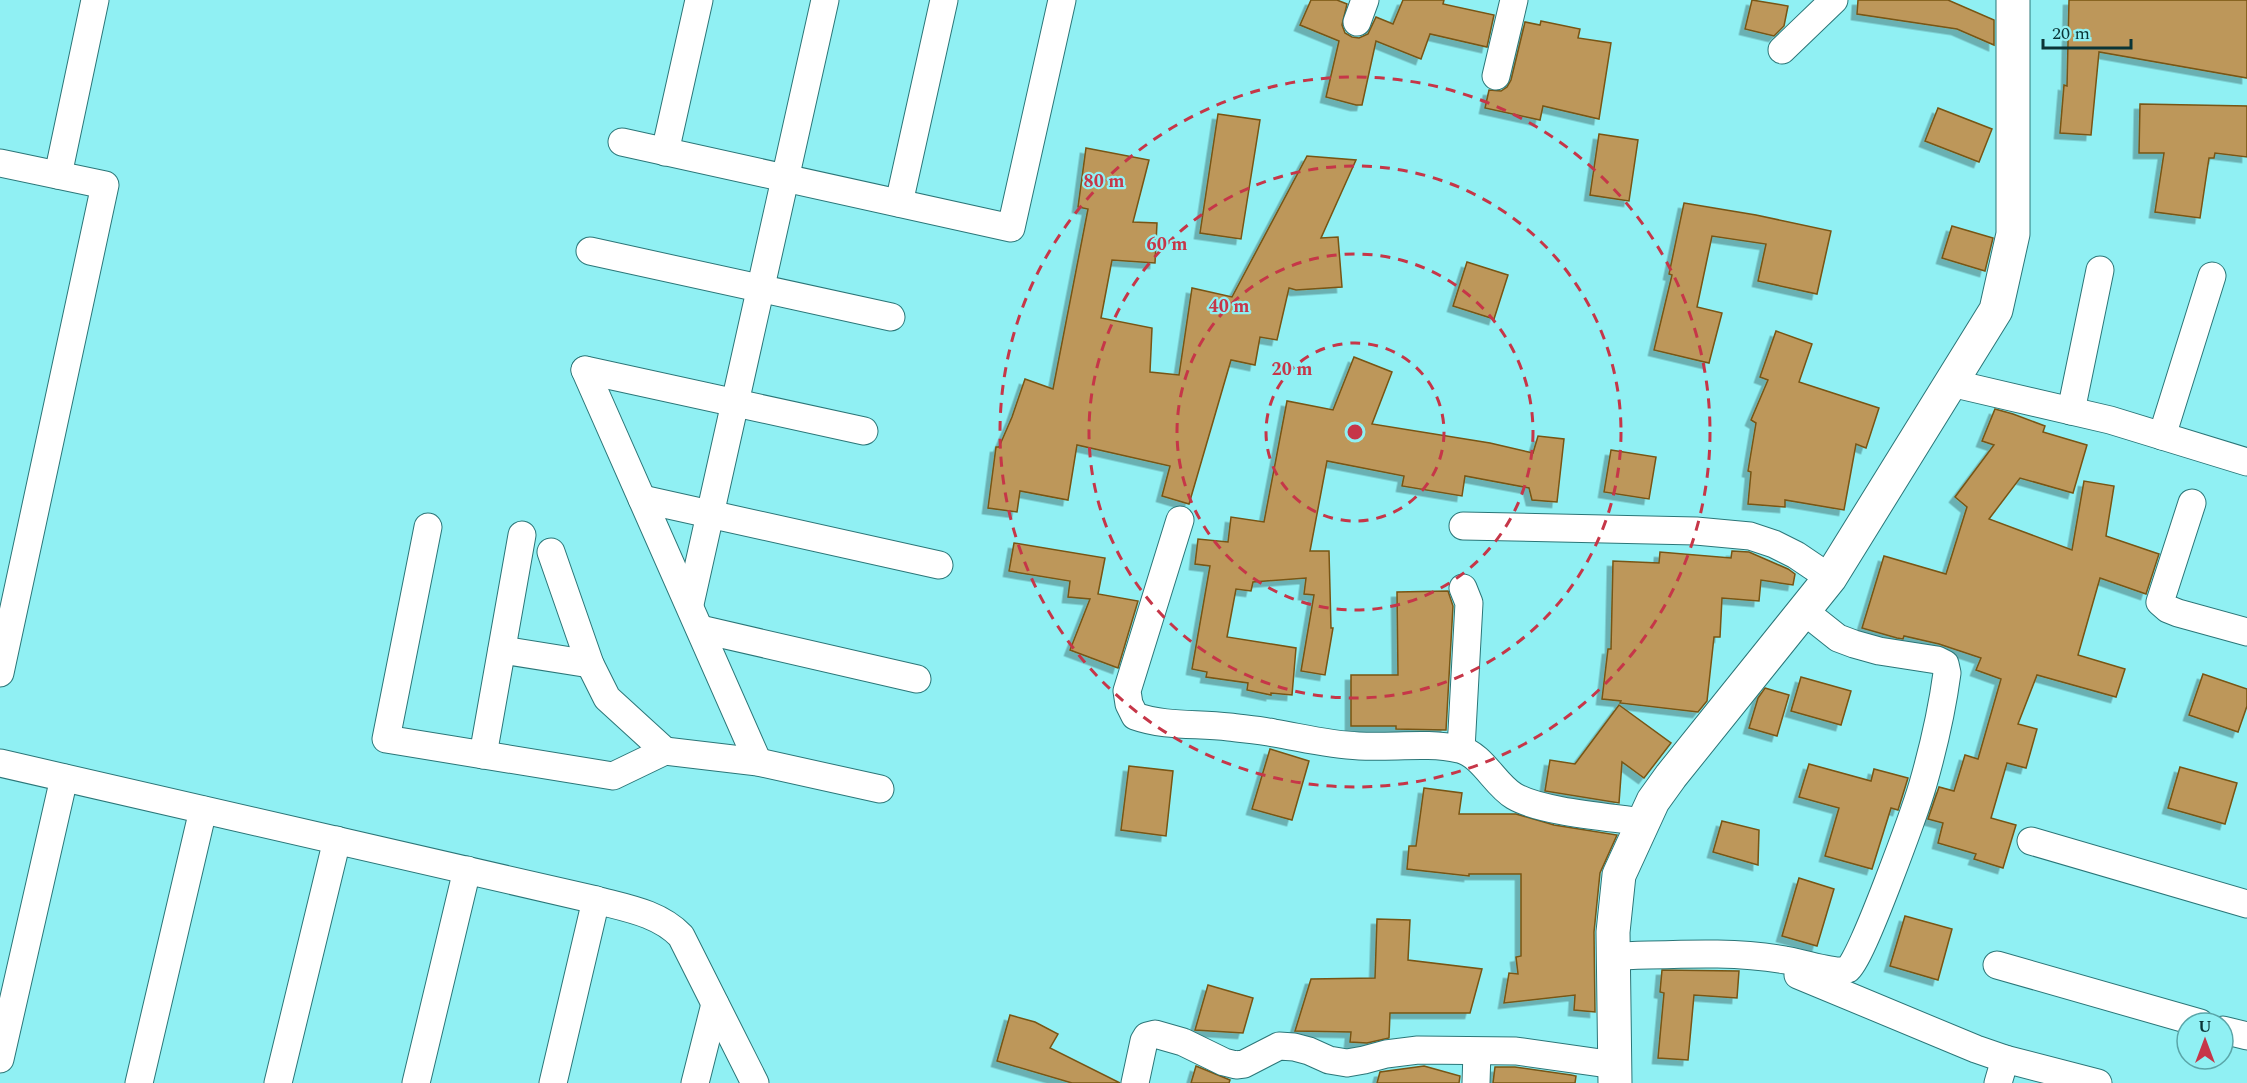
<svg xmlns="http://www.w3.org/2000/svg" width="2247" height="1083" font-family="Spectral,serif">
<style>
.building{fill:#bd975a;stroke:#785513;stroke-width:1.5;filter:url(#shadow)}
.lines{fill:none;stroke-linecap:round;stroke-linejoin:round}
.minor-casing{stroke:#2b7678;stroke-width:29}
.tertiary-casing{stroke:#2b7678;stroke-width:35}
.minor{stroke:#fff;stroke-width:27}
.tertiary{stroke:#fff;stroke-width:33}
.ring{fill:none;stroke:#c63648;stroke-width:3;stroke-dasharray:10 8}
.centre{fill:#c63648;stroke:#90f0f3;stroke-width:3}
.ring-label{font-size:18px;text-anchor:middle;font-weight:bold;fill:#c63648;stroke:#90f0f3;stroke-width:4.5;stroke-linejoin:round;paint-order:stroke}
</style>
<defs>
<filter id="shadow"><feDropShadow dx="-5.5" dy="5.5" stdDeviation="0" flood-color="#0004"/></filter>
</defs>
<rect width="100%" height="100%" fill="#90f0f3"/>
<!-- building -->
<g class="building">
<path d="M 1311,0 L 1337,0 L 1347,4 L 1342,25 L 1345,33 L 1352,37 L 1359,38 L 1368,34 L 1376,17 L 1393,24 L 1403,0 L 1444,0 L 1443,4 L 1494,15 L 1487,47 L 1430,34 L 1421,59 L 1376,41 L 1362,105 L 1356,105 L 1326,97 L 1339,41 L 1300,25 Z"/>
<path d="M 1752,0 L 1788,6 L 1784,26 L 1774,36 L 1745,29 Z"/>
<path d="M 1858,0 L 1948,0 L 1994,20 L 1994,45 L 1957,29 L 1857,14 Z"/>
<path d="M 2069,0 L 2247,0 L 2247,78 L 2099,52 L 2091,135 L 2060,133 L 2064,85 L 2067,86 Z"/>
<path d="M 1541,21 L 1580,29 L 1578,38 L 1611,43 L 1599,119 L 1543,106 L 1540,120 L 1485,108 L 1489,90 L 1501,91 L 1507,87 L 1511,80 L 1525,22 L 1540,25 Z"/>
<path d="M 2140,104 L 2247,106 L 2247,157 L 2215,153 L 2214,158 L 2209,158 L 2200,218 L 2155,212 L 2164,153 L 2139,153 Z"/>
<path d="M 1938,108 L 1992,129 L 1979,162 L 1925,141 Z"/>
<path d="M 1218,114 L 1260,120 L 1241,239 L 1200,233 Z"/>
<path d="M 1599,134 L 1638,140 L 1629,201 L 1590,195 Z"/>
<path d="M 1086,148 L 1149,160 L 1133,222 L 1157,223 L 1155,263 L 1112,260 L 1101,318 L 1152,328 L 1150,372 L 1179,375 L 1192,288 L 1232,297 L 1307,156 L 1356,160 L 1321,238 L 1338,237 L 1342,287 L 1296,290 L 1289,288 L 1277,340 L 1260,337 L 1255,365 L 1231,360 L 1189,504 L 1162,496 L 1170,466 L 1077,445 L 1068,500 L 1020,491 L 1017,512 L 988,508 L 996,447 L 999,447 L 1012,417 L 1025,379 L 1053,389 L 1088,209 L 1078,207 Z"/>
<path d="M 1684,203 L 1756,215 L 1831,231 L 1817,294 L 1758,281 L 1766,244 L 1712,236 L 1697,307 L 1722,313 L 1709,363 L 1654,350 L 1672,275 L 1669,274 Z"/>
<path d="M 1952,226 L 1993,238 L 1985,271 L 1942,258 Z"/>
<path d="M 1467,262 L 1508,275 L 1494,319 L 1453,306 Z"/>
<path d="M 1776,331 L 1812,344 L 1799,382 L 1879,408 L 1866,448 L 1856,444 L 1844,510 L 1785,500 L 1785,507 L 1748,504 L 1751,472 L 1748,471 L 1756,423 L 1751,420 L 1768,380 L 1760,377 Z"/>
<path d="M 1354,357 L 1392,372 L 1372,424 L 1490,443 L 1533,453 L 1538,436 L 1564,439 L 1557,502 L 1532,500 L 1529,488 L 1465,476 L 1462,496 L 1402,486 L 1404,476 L 1327,461 L 1310,551 L 1329,551 L 1331,628 L 1333,628 L 1325,675 L 1301,671 L 1314,595 L 1304,594 L 1306,578 L 1253,582 L 1251,591 L 1236,589 L 1227,637 L 1296,648 L 1292,695 L 1271,693 L 1271,695 L 1247,690 L 1248,683 L 1206,677 L 1207,672 L 1192,669 L 1210,566 L 1195,564 L 1198,539 L 1228,542 L 1231,517 L 1264,522 L 1287,401 L 1333,410 Z"/>
<path d="M 1995,409 L 2013,414 L 2045,426 L 2043,432 L 2087,445 L 2073,493 L 2020,478 L 1989,519 L 2072,550 L 2084,481 L 2114,486 L 2106,536 L 2159,554 L 2146,594 L 2100,578 L 2078,655 L 2125,669 L 2116,697 L 2037,675 L 2018,724 L 2037,729 L 2026,768 L 2007,763 L 1991,818 L 2016,825 L 2003,868 L 1974,859 L 1976,854 L 1938,843 L 1943,823 L 1928,819 L 1939,787 L 1954,791 L 1965,755 L 1978,759 L 2001,679 L 1976,670 L 1981,658 L 1939,644 L 1904,636 L 1903,639 L 1897,638 L 1862,628 L 1884,556 L 1946,574 L 1967,507 L 1955,497 L 1994,445 L 1982,441 Z"/>
<path d="M 1611,450 L 1656,457 L 1649,499 L 1604,492 Z"/>
<path d="M 1014,543 L 1105,558 L 1098,594 L 1138,601 L 1118,668 L 1070,650 L 1090,599 L 1068,597 L 1070,581 L 1009,571 Z"/>
<path d="M 1732,551 L 1749,552 L 1788,569 L 1795,574 L 1793,585 L 1761,580 L 1759,601 L 1722,598 L 1720,637 L 1714,637 L 1707,701 L 1698,712 L 1620,703 L 1621,701 L 1602,699 L 1608,649 L 1611,649 L 1613,561 L 1659,563 L 1660,552 L 1731,558 Z"/>
<path d="M 1448,591 L 1453,606 L 1446,730 L 1396,729 L 1396,726 L 1351,726 L 1351,675 L 1398,675 L 1397,592 Z"/>
<path d="M 2203,674 L 2247,689 L 2247,706 L 2238,732 L 2189,715 Z"/>
<path d="M 1801,677 L 1851,691 L 1841,725 L 1791,711 Z"/>
<path d="M 1765,688 L 1789,695 L 1777,736 L 1749,728 L 1758,698 Z"/>
<path d="M 1619,705 L 1671,743 L 1644,778 L 1622,762 L 1619,803 L 1545,791 L 1550,760 L 1575,764 Z"/>
<path d="M 1270,749 L 1309,761 L 1292,820 L 1252,809 Z"/>
<path d="M 1809,764 L 1871,781 L 1874,769 L 1908,778 L 1898,810 L 1891,808 L 1872,869 L 1825,856 L 1839,808 L 1799,797 Z"/>
<path d="M 1129,766 L 1173,771 L 1166,836 L 1121,830 Z"/>
<path d="M 2180,767 L 2237,783 L 2225,824 L 2168,808 Z"/>
<path d="M 1424,788 L 1462,793 L 1459,814 L 1516,814 L 1554,825 L 1617,835 L 1600,873 L 1594,932 L 1595,1012 L 1574,1010 L 1575,995 L 1504,1003 L 1509,973 L 1518,974 L 1516,957 L 1521,956 L 1521,874 L 1469,874 L 1469,876 L 1407,869 L 1409,846 L 1416,846 Z"/>
<path d="M 1722,821 L 1759,830 L 1758,865 L 1713,852 Z"/>
<path d="M 1799,878 L 1834,889 L 1817,946 L 1782,936 Z"/>
<path d="M 1905,916 L 1952,929 L 1938,980 L 1890,966 Z"/>
<path d="M 1377,919 L 1410,920 L 1408,960 L 1482,969 L 1470,1013 L 1390,1013 L 1389,1038 L 1367,1043 L 1350,1042 L 1351,1032 L 1295,1031 L 1311,979 L 1375,978 Z"/>
<path d="M 1662,970 L 1739,971 L 1737,998 L 1694,995 L 1688,1060 L 1658,1058 L 1664,993 L 1660,992 Z"/>
<path d="M 1208,985 L 1253,998 L 1243,1033 L 1195,1030 Z"/>
<path d="M 1010,1015 L 1035,1022 L 1058,1034 L 1050,1048 L 1120,1083 L 1072,1083 L 997,1061 Z"/>
<path d="M 1196,1066 L 1230,1080 L 1229,1083 L 1191,1083 Z"/>
<path d="M 1424,1066 L 1460,1076 L 1459,1083 L 1377,1083 L 1380,1072 Z"/>
<path d="M 1495,1067 L 1515,1067 L 1571,1075 L 1576,1076 L 1575,1083 L 1493,1083 Z"/>
</g>
<g class="lines">
<!-- minor casing -->
<g class="minor-casing">
<g id="minor">
<path d="M 1357,22 L 1365,0"/>
<path d="M 1782,50 L 1834,0"/>
<path d="M 1496,76 L 1514,0"/>
<path d="M 622,142 L 1011,228 L 1062,0"/>
<path d="M 665,152 L 699,0"/>
<path d="M 0,163 L 105,185 L 0,673"/>
<path d="M 58,175 L 95,0"/>
<path d="M 899,203 L 944,0"/>
<path d="M 590,251 L 891,317"/>
<path d="M 585,370 L 758,762"/>
<path d="M 585,370 L 864,431"/>
<path d="M 1951,383 L 2110,420 L 2247,462"/>
<path d="M 2071,411 L 2100,270"/>
<path d="M 2162,436 L 2212,276"/>
<path d="M 642,499 L 939,565"/>
<path d="M 2192,503 L 2160,602 L 2168,609 L 2178,613 L 2247,632"/>
<path d="M 1180,520 L 1127,691 L 1129,704 L 1135,716 C 1166,727 1197,723 1229,727 C 1244,729 1259,730 1274,733 C 1303,738 1330,745 1359,746 C 1392,748 1427,742 1459,749 C 1483,755 1494,784 1514,796 C 1541,812 1609,817 1642,822"/>
<path d="M 1463,526 L 1696,531 L 1750,536 L 1774,544 L 1796,555 L 1830,578"/>
<path d="M 428,527 L 386,739 L 613,776 L 665,751 L 758,762 L 880,789"/>
<path d="M 551,552 L 590,664 L 607,698 L 665,751"/>
<path d="M 690,604 L 825,0"/>
<path d="M 700,629 L 917,679"/>
<path d="M 502,650 L 590,664"/>
<path d="M 1461,749 L 1469,603 L 1463,588"/>
<path d="M 483,755 L 522,535"/>
<path d="M 0,763 L 596,900 C 626,908 659,913 681,936 L 755,1083"/>
<path d="M 2031,841 L 2247,904"/>
<path d="M 1613,956 C 1670,955 1729,950 1785,960 C 1799,962 1837,975 1848,969 C 1861,961 1916,808 1923,784 C 1933,749 1942,710 1947,673 L 1945,664 L 1937,660 L 1879,651 L 1854,644 L 1838,638 L 1804,611"/>
<path d="M 1997,965 L 2200,1023"/>
<path d="M 1798,975 L 1976,1049 L 2005,1059 L 2098,1083"/>
<path d="M 2223,1030 L 2247,1036"/>
<path d="M 0,1059 L 64,778"/>
<path d="M 139,1083 L 203,810"/>
<path d="M 278,1083 L 337,840"/>
<path d="M 416,1083 L 467,870"/>
<path d="M 553,1083 L 596,900"/>
<path d="M 695,1083 L 715,1004"/>
<path d="M 1135,1083 L 1144,1041 L 1147,1036 L 1155,1034 L 1183,1042 L 1224,1062 L 1236,1065 L 1244,1064 L 1279,1046 L 1294,1047 L 1309,1051 L 1329,1060 L 1347,1063 L 1364,1060 L 1386,1054 L 1418,1050 L 1516,1051 L 1615,1065"/>
<path d="M 1476,1083 L 1477,1052"/>
<path d="M 1998,1083 L 2005,1059"/>
</g>
</g>
<!-- tertiary casing -->
<g class="tertiary-casing">
<path id="tertiary" d="M 1615,1083 L 1613,932 L 1619,875 L 1653,801 L 1671,776 L 1830,578 L 1996,310 L 2013,234 L 2013,0"/>
</g>
<!-- minor -->
<use href="#minor" class="minor"/>
<!-- tertiary -->
<use href="#tertiary" class="tertiary"/>
</g>
<!-- distance rings -->
<g class="ring">
<circle cx="1355" cy="432" r="89"/>
<circle cx="1355" cy="432" r="178"/>
<circle cx="1355" cy="432" r="266"/>
<circle cx="1355" cy="432" r="355"/>
</g>
<circle cx="1355" cy="432" r="9" class="centre"/>
<g class="ring-label">
<text x="1104" y="187">80 m</text>
<text x="1167" y="250">60 m</text>
<text x="1229" y="312">40 m</text>
<text x="1292" y="375">20 m</text>
</g>
<!-- north arrow -->
<g transform="translate(2205 1041)"><circle r="28" fill="#90f0f3" stroke="#5aa5a8" stroke-width="1.5"/>
<path d="M0-4.5L10 22L0 15L-10 22Z" fill="#c63648"/>
<text y="-9" font-size="16" font-weight="bold" text-anchor="middle" fill="#0a3537">U</text>
</g>
<!-- scale -->
<path d="M2043 39v9h88v-9" fill="none" stroke="#0a3537" stroke-width="3"/>
<text x="2052" y="39" font-size="18" fill="#0a3537" stroke="#90f0f3" stroke-width="4.5" paint-order="stroke">20 m</text>
</svg>
